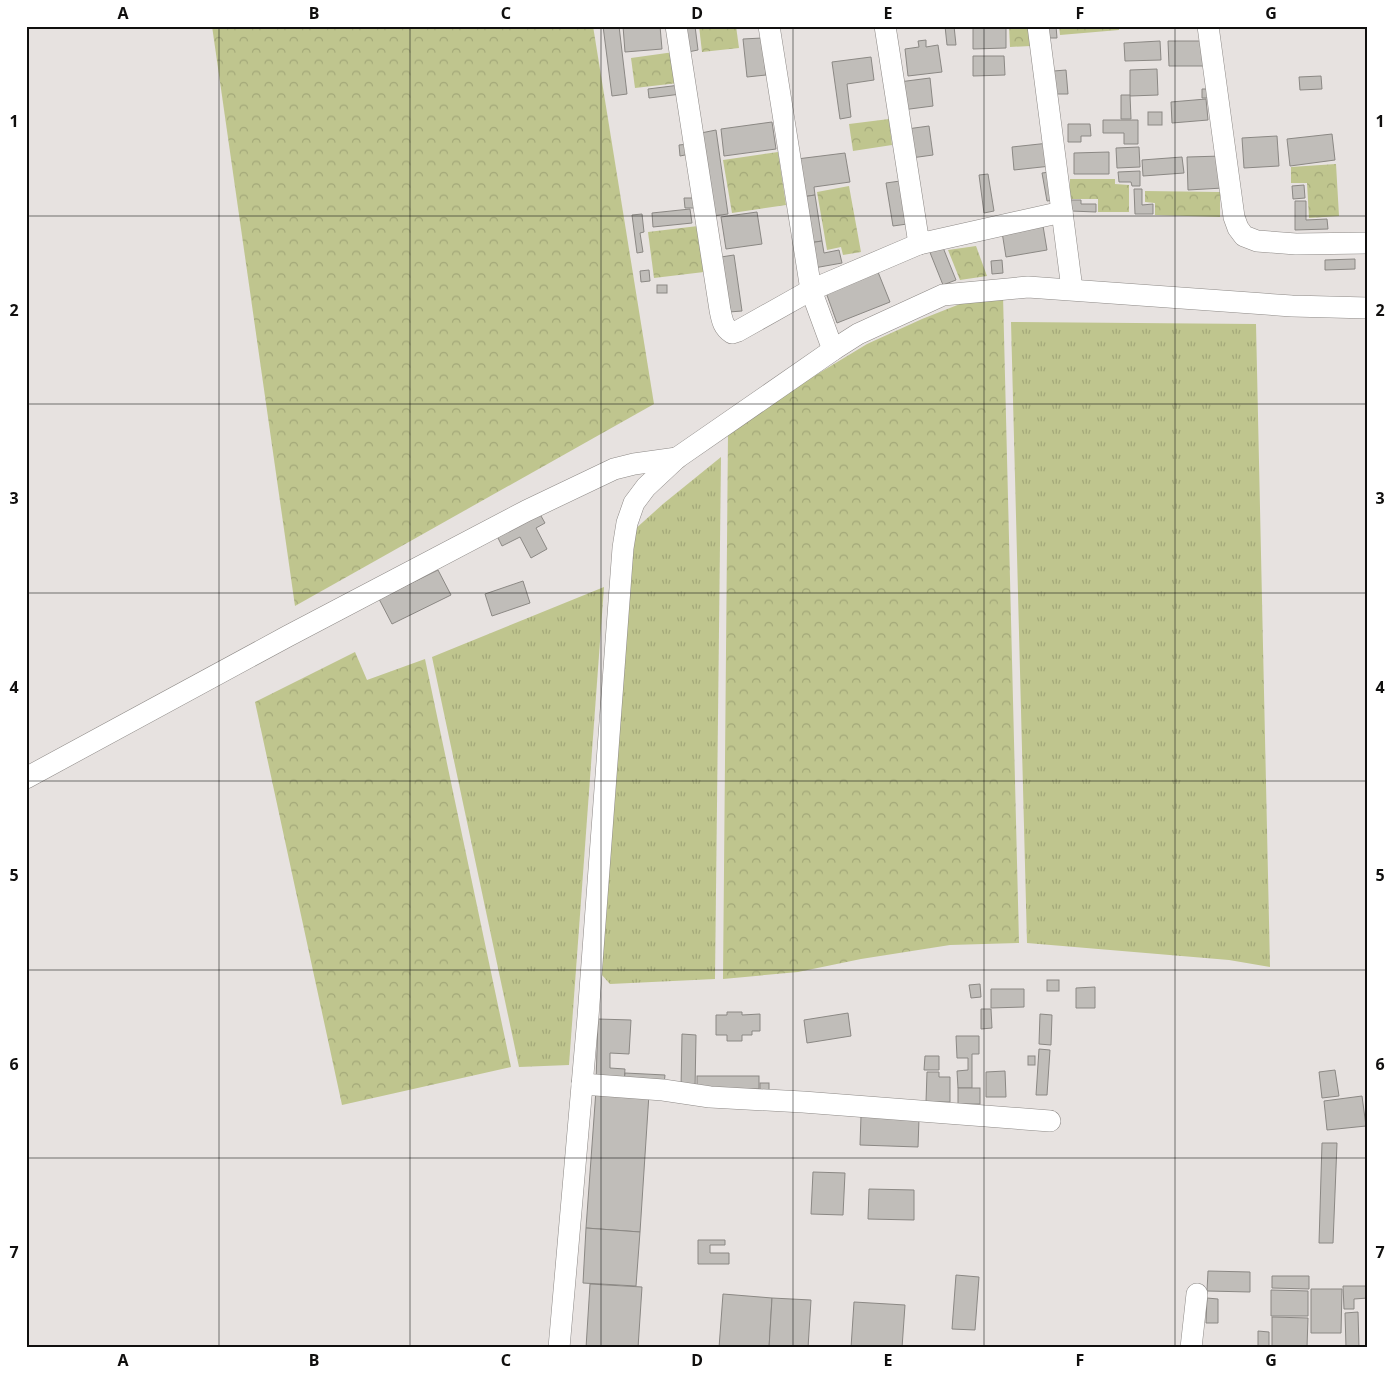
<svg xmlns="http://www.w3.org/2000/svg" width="1394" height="1374" font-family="'Noto Sans',sans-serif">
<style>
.grass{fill:url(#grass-tufts)}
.forest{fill:url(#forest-crowns)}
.building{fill:#c0bdb9;stroke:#8b8884}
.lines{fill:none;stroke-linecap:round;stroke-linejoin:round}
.minor-casing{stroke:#8d8986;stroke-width:22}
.minor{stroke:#fff;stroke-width:21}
.grid{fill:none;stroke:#100f0e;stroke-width:1;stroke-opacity:0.55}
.neatline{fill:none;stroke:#100f0e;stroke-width:2}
.grid-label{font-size:16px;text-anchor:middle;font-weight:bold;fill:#100f0e}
</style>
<defs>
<pattern id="grass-tufts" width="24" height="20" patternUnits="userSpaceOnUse" patternTransform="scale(1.25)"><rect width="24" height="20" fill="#bfc58e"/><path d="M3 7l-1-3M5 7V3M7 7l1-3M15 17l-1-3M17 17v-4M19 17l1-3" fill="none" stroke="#a3a879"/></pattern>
<pattern id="forest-crowns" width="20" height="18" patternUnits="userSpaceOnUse" patternTransform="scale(1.25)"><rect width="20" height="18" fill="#bfc58e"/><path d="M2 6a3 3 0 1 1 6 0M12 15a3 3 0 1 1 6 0" fill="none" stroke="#a3a879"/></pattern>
</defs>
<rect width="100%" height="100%" fill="#e7e2e0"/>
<!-- grass -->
<g class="grass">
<path d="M 1011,322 L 1256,324 L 1270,967 L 1229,960 L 1027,943 Z"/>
<path d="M 721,457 L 715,979 L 610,984 L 601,974 L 633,531 L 663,504 Z"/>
<path d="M 604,587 L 569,1065 L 519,1067 L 432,657 Z"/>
</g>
<!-- forest -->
<g class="forest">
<path d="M 212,26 L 593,26 L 654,404 L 295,606 Z"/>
<path d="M 699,26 L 736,26 L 739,48 L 702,52 Z"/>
<path d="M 1009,26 L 1031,26 L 1031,46 L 1010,47 Z"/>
<path d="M 1059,26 L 1119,26 L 1119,30 L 1060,35 Z"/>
<path d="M 674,52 L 678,83 L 635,88 L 631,58 Z"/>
<path d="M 889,119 L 892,145 L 853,151 L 849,124 Z"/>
<path d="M 778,152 L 786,205 L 732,213 L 723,160 Z"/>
<path d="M 1336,164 L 1339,216 L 1309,218 L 1307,183 L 1291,183 L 1291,167 Z"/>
<path d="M 1070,179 L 1115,179 L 1115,184 L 1129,185 L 1129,212 L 1098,212 L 1098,199 L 1070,199 Z"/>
<path d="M 849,186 L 861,252 L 843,255 L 841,247 L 827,250 L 817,192 Z"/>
<path d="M 1145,191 L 1220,192 L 1220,217 L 1155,215 L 1155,203 L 1145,202 Z"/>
<path d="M 698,226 L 704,272 L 654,278 L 648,232 Z"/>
<path d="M 976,246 L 987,276 L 960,280 L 948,250 Z"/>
<path d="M 1003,295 L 1019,943 L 950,945 L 861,959 L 798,972 L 723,979 L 728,433 L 763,407 L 867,344 L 922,319 L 960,304 Z"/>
<path d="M 355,652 L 367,680 L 425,659 L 511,1067 L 342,1105 L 255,702 Z"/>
</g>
<!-- building -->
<g class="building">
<path d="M 603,26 L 619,26 L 627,94 L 612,96 Z"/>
<path d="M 623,26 L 660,26 L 662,49 L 625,52 Z"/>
<path d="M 684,26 L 695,26 L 698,50 L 688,52 Z"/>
<path d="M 945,26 L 954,26 L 956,45 L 947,45 Z"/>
<path d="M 1006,26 L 1006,48 L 973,49 L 973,27 Z"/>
<path d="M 1047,26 L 1056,26 L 1057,38 L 1048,38 Z"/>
<path d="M 762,38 L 766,75 L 747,77 L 743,39 Z"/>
<path d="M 926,40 L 926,47 L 938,45 L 942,72 L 908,76 L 905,49 L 919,47 L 918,41 Z"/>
<path d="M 1160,41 L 1161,60 L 1125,61 L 1124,43 Z"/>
<path d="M 1168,41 L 1203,41 L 1204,66 L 1169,66 Z"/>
<path d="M 973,56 L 1004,56 L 1005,75 L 973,76 Z"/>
<path d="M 871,57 L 874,80 L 847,84 L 851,117 L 840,119 L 832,62 Z"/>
<path d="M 1157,69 L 1158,95 L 1130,96 L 1130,70 Z"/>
<path d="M 1066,70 L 1068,94 L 1055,94 L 1054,71 Z"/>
<path d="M 1321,76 L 1322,89 L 1300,90 L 1299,77 Z"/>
<path d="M 930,78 L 933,106 L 902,110 L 899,82 Z"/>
<path d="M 680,85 L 681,94 L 649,98 L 648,89 Z"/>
<path d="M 1202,89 L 1209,89 L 1210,98 L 1202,98 Z"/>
<path d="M 1121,95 L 1130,95 L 1131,119 L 1121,119 Z"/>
<path d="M 1206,99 L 1208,120 L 1172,123 L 1171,102 Z"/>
<rect x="1148" y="112" width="14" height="13"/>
<path d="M 1103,120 L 1138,120 L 1138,144 L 1124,144 L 1124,133 L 1103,133 Z"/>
<path d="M 772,122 L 776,149 L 724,156 L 721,129 Z"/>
<path d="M 1068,124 L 1090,124 L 1091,136 L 1081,136 L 1081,142 L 1068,142 Z"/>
<path d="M 929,126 L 933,155 L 911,158 L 907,129 Z"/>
<path d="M 716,130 L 728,214 L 713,216 L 701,133 Z"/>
<path d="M 1332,134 L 1335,160 L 1290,166 L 1287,139 Z"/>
<path d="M 1277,136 L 1279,166 L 1244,168 L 1242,138 Z"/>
<path d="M 1049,143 L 1051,166 L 1014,170 L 1012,147 Z"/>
<path d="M 689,144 L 690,154 L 680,156 L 679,145 Z"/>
<path d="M 1139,147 L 1140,167 L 1117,168 L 1116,148 Z"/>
<path d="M 1109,152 L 1109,174 L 1074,174 L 1074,153 Z"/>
<path d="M 845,153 L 850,182 L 814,187 L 815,195 L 802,197 L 797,159 Z"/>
<path d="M 1222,156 L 1223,188 L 1188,190 L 1187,157 Z"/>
<path d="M 1182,157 L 1184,173 L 1143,176 L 1142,160 Z"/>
<path d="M 1140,171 L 1140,186 L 1132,186 L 1131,182 L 1119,182 L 1118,172 Z"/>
<path d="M 1050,172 L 1055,200 L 1047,201 L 1042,173 Z"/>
<path d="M 988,174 L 994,211 L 984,213 L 979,175 Z"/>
<path d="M 900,181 L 907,224 L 893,226 L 886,183 Z"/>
<path d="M 1304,185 L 1305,198 L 1293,199 L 1292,186 Z"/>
<path d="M 1134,189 L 1142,189 L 1142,205 L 1153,204 L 1153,214 L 1135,214 Z"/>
<path d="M 815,195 L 822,241 L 809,243 L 802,197 Z"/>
<path d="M 684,198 L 697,198 L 698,208 L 685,208 Z"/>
<path d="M 1071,200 L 1081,200 L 1081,204 L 1096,204 L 1096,212 L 1071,211 Z"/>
<path d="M 1295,201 L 1306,201 L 1306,220 L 1327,219 L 1328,229 L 1295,230 Z"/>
<path d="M 690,209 L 692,223 L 653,227 L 652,213 Z"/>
<path d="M 757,212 L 762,244 L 726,249 L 721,217 Z"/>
<path d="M 642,214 L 644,232 L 640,233 L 643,252 L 637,253 L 632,215 Z"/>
<path d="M 1043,226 L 1047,250 L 1006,257 L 1002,232 Z"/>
<path d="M 822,241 L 824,253 L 839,250 L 842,263 L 814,268 L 809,243 Z"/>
<path d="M 942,245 L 956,280 L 943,285 L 929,250 Z"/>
<path d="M 734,255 L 742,311 L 729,312 L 721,257 Z"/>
<path d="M 1355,259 L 1355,269 L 1325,270 L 1325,260 Z"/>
<path d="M 1002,260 L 1003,273 L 992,274 L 991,261 Z"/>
<path d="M 876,267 L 890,302 L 837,323 L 824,287 Z"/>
<path d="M 649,270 L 650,281 L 641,282 L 640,271 Z"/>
<rect x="657" y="285" width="10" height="8"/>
<path d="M 537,509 L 545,523 L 536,528 L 547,549 L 531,558 L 520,537 L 502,546 L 495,532 Z"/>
<path d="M 438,570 L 451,595 L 392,624 L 379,599 Z"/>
<path d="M 523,581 L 530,603 L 492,616 L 485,594 Z"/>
<rect x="1047" y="980" width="12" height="11"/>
<path d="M 980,984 L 981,997 L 971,998 L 969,985 Z"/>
<path d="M 1095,987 L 1095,1008 L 1076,1008 L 1076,988 Z"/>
<path d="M 991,989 L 1024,989 L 1024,1007 L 991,1008 Z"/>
<path d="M 981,1009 L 991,1009 L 992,1028 L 981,1029 Z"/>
<path d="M 727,1012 L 742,1012 L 742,1015 L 760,1014 L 760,1031 L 752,1031 L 752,1035 L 742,1035 L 742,1041 L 727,1041 L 727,1035 L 716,1035 L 716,1015 L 727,1015 Z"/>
<path d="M 848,1013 L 851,1036 L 807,1043 L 804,1020 Z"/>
<path d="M 1040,1014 L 1052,1015 L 1051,1045 L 1039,1044 Z"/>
<path d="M 598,1019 L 631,1020 L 629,1054 L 610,1053 L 610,1068 L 625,1069 L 624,1083 L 596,1082 Z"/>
<path d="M 682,1034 L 696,1035 L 695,1089 L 681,1089 Z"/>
<path d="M 956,1036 L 979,1036 L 979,1054 L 972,1054 L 972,1088 L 958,1088 L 957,1071 L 968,1070 L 968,1058 L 957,1058 Z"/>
<path d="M 1039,1049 L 1050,1050 L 1047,1095 L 1036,1095 Z"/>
<path d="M 925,1056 L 939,1056 L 939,1070 L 924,1070 Z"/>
<rect x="1028" y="1056" width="7" height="9"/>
<path d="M 1335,1070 L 1339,1096 L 1322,1098 L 1319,1072 Z"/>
<path d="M 1005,1071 L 1006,1097 L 986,1097 L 986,1072 Z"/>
<path d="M 927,1072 L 939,1072 L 939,1077 L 950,1077 L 950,1102 L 926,1102 Z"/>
<path d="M 625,1073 L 665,1075 L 664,1085 L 624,1083 Z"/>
<rect x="697" y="1076" width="62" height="13"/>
<rect x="760" y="1083" width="9" height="10"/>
<rect x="958" y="1088" width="22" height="16"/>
<path d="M 596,1090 L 649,1094 L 640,1232 L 586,1228 Z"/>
<path d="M 1362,1096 L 1366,1126 L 1327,1130 L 1324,1101 Z"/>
<path d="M 861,1116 L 919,1119 L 918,1147 L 860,1145 Z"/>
<path d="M 1322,1143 L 1337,1143 L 1333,1243 L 1319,1243 Z"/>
<path d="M 813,1172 L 845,1173 L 843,1215 L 811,1214 Z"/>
<path d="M 869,1189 L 914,1190 L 914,1220 L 868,1219 Z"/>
<path d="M 586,1228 L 640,1232 L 636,1286 L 583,1283 Z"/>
<path d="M 698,1240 L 725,1240 L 725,1245 L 710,1245 L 710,1253 L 729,1253 L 729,1264 L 698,1264 Z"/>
<path d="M 1208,1271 L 1250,1272 L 1250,1292 L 1207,1291 Z"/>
<path d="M 956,1275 L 979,1277 L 975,1330 L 952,1329 Z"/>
<path d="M 1272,1276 L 1309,1276 L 1309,1289 L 1272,1288 Z"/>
<path d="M 590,1284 L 642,1287 L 638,1348 L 586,1348 Z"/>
<path d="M 1343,1286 L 1368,1286 L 1368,1298 L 1354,1299 L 1354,1309 L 1344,1309 Z"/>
<path d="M 1311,1289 L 1342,1289 L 1341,1333 L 1311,1333 Z"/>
<path d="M 1271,1290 L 1308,1291 L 1308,1316 L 1271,1316 Z"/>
<path d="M 723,1294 L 772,1298 L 769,1348 L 719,1348 Z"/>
<path d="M 772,1298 L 811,1300 L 808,1348 L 769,1348 Z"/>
<path d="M 1207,1298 L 1218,1299 L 1218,1323 L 1206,1323 Z"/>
<path d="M 854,1302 L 905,1305 L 902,1348 L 851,1348 Z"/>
<path d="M 1358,1312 L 1359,1348 L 1346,1348 L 1345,1313 Z"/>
<path d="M 1272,1317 L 1308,1318 L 1307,1347 L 1272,1346 Z"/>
<path d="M 1258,1331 L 1269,1332 L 1269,1348 L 1258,1348 Z"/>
</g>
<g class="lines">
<!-- minor casing -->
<g class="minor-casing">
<g id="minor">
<path d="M 676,26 L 720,310 C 722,320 723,327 732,333 L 738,331 L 811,290 L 919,244"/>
<path d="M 769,26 L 811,290 L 833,350"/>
<path d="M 885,26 L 919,244 L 1062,212"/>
<path d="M 1038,26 L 1072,289"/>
<path d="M 1208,26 L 1234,217 L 1238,228 L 1244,236 L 1257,241 L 1296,244 L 1368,243"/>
<path d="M 26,778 L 288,636 L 526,511 L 614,469 L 634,464 L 677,458"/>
<path d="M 582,1084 L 663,1090 L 710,1097 L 803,1102 L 1050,1121"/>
<path d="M 559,1348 L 588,1017 L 623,548 L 627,523 L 634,503 L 646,487 L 677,458 L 833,350 L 858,334 L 943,295 L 1028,287 L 1292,306 L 1368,308"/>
<path d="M 1191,1348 L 1197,1294"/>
</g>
</g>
<!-- minor -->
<use href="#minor" class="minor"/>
</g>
<!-- grid -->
<path class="grid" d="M 219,26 L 219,1348M 410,26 L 410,1348M 601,26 L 601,1348M 793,26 L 793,1348M 984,26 L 984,1348M 1175,26 L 1175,1348M 26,216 L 1368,216M 26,404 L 1368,404M 26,593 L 1368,593M 26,781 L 1368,781M 26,970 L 1368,970M 26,1158 L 1368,1158"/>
<!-- border -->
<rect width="1394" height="1374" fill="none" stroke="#ffffff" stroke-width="55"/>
<rect x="28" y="28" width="1338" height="1318" class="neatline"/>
<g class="grid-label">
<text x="123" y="19">A</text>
<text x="314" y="19">B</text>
<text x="506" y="19">C</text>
<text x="697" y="19">D</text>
<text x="888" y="19">E</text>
<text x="1080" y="19">F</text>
<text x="1271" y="19">G</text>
<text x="14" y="127">1</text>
<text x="1380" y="127">1</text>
<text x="14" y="316">2</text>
<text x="1380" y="316">2</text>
<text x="14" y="504">3</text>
<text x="1380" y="504">3</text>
<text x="14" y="693">4</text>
<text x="1380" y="693">4</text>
<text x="14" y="881">5</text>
<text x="1380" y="881">5</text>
<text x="14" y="1070">6</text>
<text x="1380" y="1070">6</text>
<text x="14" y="1258">7</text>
<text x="1380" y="1258">7</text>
<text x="123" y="1366">A</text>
<text x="314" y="1366">B</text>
<text x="506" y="1366">C</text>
<text x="697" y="1366">D</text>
<text x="888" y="1366">E</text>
<text x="1080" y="1366">F</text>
<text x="1271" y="1366">G</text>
</g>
</svg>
